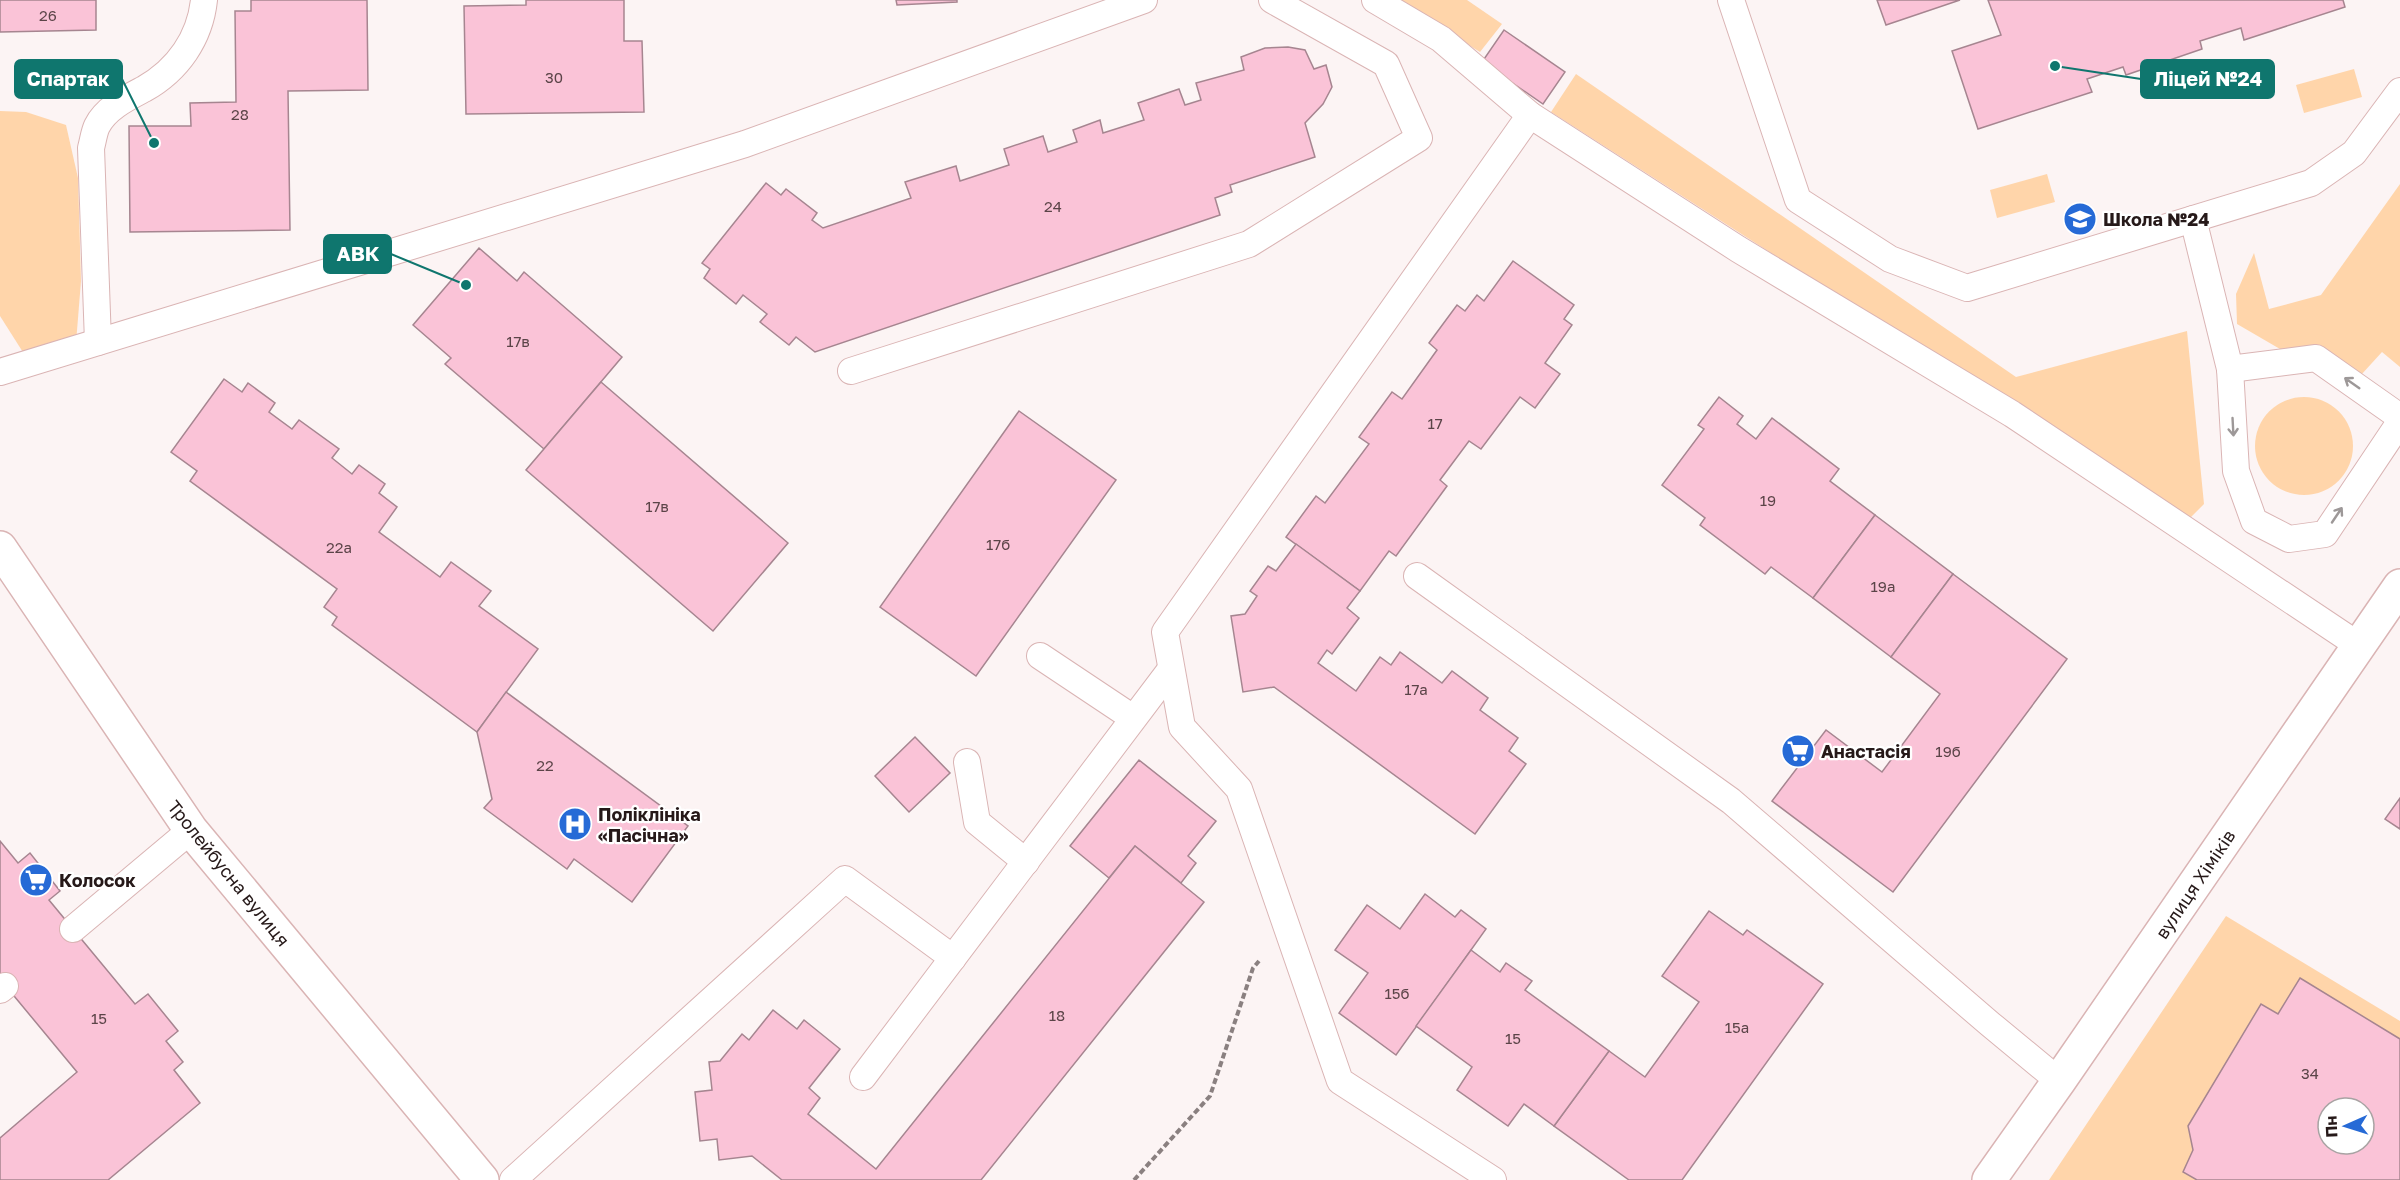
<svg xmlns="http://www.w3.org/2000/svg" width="2400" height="1180" font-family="'Golos Text',sans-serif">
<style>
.green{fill:#ffd5aa;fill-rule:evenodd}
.building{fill:#fac3d7;stroke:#a68590;stroke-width:1.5;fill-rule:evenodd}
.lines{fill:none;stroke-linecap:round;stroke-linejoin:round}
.service-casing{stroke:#dab4b4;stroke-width:28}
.minor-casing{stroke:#dab4b4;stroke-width:36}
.path{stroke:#8a8080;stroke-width:4;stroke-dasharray:6 3;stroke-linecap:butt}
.service{stroke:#fff;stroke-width:26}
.minor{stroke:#fff;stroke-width:33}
.oneway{stroke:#9d9898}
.labels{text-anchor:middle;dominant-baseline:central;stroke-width:4.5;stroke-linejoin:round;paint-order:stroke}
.number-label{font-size:15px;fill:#5b4448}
.poi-label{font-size:18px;font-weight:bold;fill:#261919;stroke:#fff;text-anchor:start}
.street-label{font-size:18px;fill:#261919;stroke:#fff}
.leader{fill:none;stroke:#0f766e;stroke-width:2}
.callout-dot{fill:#0f766e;stroke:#fff;stroke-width:2}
.callout{fill:#0f766e;stroke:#0f766e;stroke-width:2}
.callout-label{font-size:20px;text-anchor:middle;font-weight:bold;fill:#fff}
</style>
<rect width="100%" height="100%" fill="#fcf4f4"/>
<!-- green -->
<g class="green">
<path d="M 1397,0 L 1467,0 L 1502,24 L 1480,52 Z"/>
<path d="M 2354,69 L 2362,97 L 2304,113 L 2296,85 Z"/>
<path d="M 1576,74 L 2016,377 L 2187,331 L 2204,504 L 2188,520 L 1551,112 Z"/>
<path d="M 0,111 L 26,112 L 66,125 L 78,178 L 81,281 L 76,343 L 26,357 L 0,316 Z"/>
<path d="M 2047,174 L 2055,202 L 1997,218 L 1990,190 Z"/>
<path d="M 2400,184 L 2400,367 L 2382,352 L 2361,375 L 2316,347 L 2280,349 L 2237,324 L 2236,294 L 2254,253 L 2269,309 L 2321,295 Z"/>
<circle cx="2304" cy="446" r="49"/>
<path d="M 2226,916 L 2400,1021 L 2400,1180 L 2049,1180 ZM 2328,1108 L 2364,1108 L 2364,1144 L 2328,1144 Z"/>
</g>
<!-- building -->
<g class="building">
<path d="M 0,0 L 96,0 L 96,30 L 0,32 Z"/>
<path d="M 251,0 L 367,0 L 368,90 L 288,91 L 290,230 L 130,232 L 129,126 L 191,126 L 190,103 L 236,102 L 235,11 L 251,11 Z"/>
<path d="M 526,0 L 624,0 L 624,41 L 642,41 L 644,112 L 466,114 L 464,6 L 526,5 Z"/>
<path d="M 896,0 L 957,0 L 957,2 L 897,5 Z"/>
<path d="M 1877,0 L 1960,0 L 1886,25 Z"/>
<path d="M 1988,0 L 2343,0 L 2345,7 L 2244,40 L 2241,28 L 2200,41 L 2202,49 L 2126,75 L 2123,67 L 2087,79 L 2092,92 L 1978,129 L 1952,51 L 2001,35 Z"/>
<path d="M 1504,30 L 1565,72 L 1543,104 L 1482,62 Z"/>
<path d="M 1288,47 L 1305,50 L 1314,69 L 1326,65 L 1332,87 L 1323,104 L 1305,123 L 1315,157 L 1230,185 L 1232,192 L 1215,198 L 1220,215 L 815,352 L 796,337 L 789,345 L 760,322 L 767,314 L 743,295 L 736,304 L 704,278 L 710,269 L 702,263 L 766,183 L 781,195 L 786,189 L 817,213 L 812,220 L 823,228 L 911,198 L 905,182 L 956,166 L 960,181 L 1009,165 L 1004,149 L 1043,136 L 1048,152 L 1077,142 L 1073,130 L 1100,120 L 1103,133 L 1144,120 L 1138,103 L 1179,89 L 1185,105 L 1201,100 L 1196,83 L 1244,70 L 1241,57 L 1265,48 Z"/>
<path d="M 479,248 L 517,281 L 524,272 L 622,357 L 544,449 L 445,364 L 451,358 L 413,325 Z"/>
<path d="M 1513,261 L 1574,305 L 1564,319 L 1572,325 L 1545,363 L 1560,374 L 1535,408 L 1520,397 L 1481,449 L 1469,441 L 1440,480 L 1447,486 L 1396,556 L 1389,551 L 1360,591 L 1286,537 L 1316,496 L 1325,503 L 1369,444 L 1359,437 L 1392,392 L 1402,399 L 1437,350 L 1429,343 L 1457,305 L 1465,311 L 1477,295 L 1484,301 Z"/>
<path d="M 224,379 L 242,392 L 248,383 L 275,403 L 269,412 L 292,429 L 299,420 L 339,449 L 332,458 L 352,474 L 359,465 L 385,484 L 379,493 L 397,507 L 379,532 L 440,577 L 451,562 L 491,591 L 479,606 L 538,649 L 477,732 L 332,625 L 337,617 L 324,607 L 337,589 L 190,481 L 197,471 L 171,452 Z"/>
<path d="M 601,382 L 788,543 L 713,631 L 526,470 Z"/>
<path d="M 1719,397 L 1743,416 L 1737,424 L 1756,439 L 1772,418 L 1839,469 L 1830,481 L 1875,515 L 1813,598 L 1771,567 L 1765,574 L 1700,525 L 1705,518 L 1662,485 L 1704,429 L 1698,425 Z"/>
<path d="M 1019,411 L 1116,480 L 976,676 L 880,607 Z"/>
<path d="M 1875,515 L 1953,574 L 1891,657 L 1813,598 Z"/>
<path d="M 1296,544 L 1360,591 L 1347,608 L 1359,618 L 1332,654 L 1327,650 L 1318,663 L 1356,691 L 1380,657 L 1391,665 L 1400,652 L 1442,683 L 1452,671 L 1488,698 L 1480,710 L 1518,738 L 1509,751 L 1526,764 L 1475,834 L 1274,687 L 1243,692 L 1231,616 L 1245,614 L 1257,596 L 1250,591 L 1268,566 L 1276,571 Z"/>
<path d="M 1953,574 L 2067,659 L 1893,892 L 1772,801 L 1826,730 L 1882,772 L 1940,694 L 1891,657 Z"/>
<path d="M 506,692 L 688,826 L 632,902 L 574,859 L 567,869 L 484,808 L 492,799 L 477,732 Z"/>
<path d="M 915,737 L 950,773 L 909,812 L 875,776 Z"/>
<path d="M 1139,760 L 1216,821 L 1188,856 L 1196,863 L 1181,883 L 1135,846 L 1109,878 L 1070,846 Z"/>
<path d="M 2400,798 L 2400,829 L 2385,819 Z"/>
<path d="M 0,841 L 18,863 L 30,853 L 60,891 L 49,900 L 135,1004 L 148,994 L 178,1031 L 166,1041 L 183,1062 L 174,1070 L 200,1103 L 108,1180 L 0,1180 L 0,1138 L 77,1072 L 0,979 Z"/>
<path d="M 1135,846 L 1204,902 L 981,1180 L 782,1180 L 752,1156 L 719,1160 L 717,1139 L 700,1141 L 695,1092 L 712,1090 L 709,1062 L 720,1061 L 742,1034 L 749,1040 L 773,1010 L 797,1029 L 804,1020 L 840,1049 L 809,1088 L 820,1098 L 808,1114 L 876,1169 Z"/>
<path d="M 1425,894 L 1455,917 L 1461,910 L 1486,929 L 1396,1055 L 1339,1013 L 1368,973 L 1335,950 L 1367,905 L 1400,929 Z"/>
<path d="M 1709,911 L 1743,935 L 1747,930 L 1823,984 L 1682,1180 L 1629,1180 L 1554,1126 L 1609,1051 L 1645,1077 L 1699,1002 L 1662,976 Z"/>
<path d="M 1471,950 L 1500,972 L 1506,963 L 1532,981 L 1525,990 L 1609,1051 L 1554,1126 L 1524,1104 L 1508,1126 L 1457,1090 L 1472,1067 L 1416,1026 Z"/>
<path d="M 2300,978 L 2400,1039 L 2400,1180 L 2197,1180 L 2183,1172 L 2193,1150 L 2188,1126 L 2261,1004 L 2278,1014 ZM 2328,1108 L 2364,1108 L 2364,1144 L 2328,1144 Z"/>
</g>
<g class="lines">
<!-- service casing -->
<g class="service-casing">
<g id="service">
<path d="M 1375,0 L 1441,39 L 1530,115 L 1738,249 L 2012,414 L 2358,645"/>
<path d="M 1731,0 L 1798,200 L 1890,259 L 1967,288 L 2311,183 L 2354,153 L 2400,91"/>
<path d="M 2193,219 L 2230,369 L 2236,471 L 2254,521 L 2289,539 L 2325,534 L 2400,422"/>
<path d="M 98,342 L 91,148 C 93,141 94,132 97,126 C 106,108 127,98 144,89 C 178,70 200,38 204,0"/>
<path d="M 2230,369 L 2316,358 L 2400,417"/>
<path d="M 851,371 L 1249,244 L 1419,138 L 1386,64 L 1272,0"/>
<path d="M 0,372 L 745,144 L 1144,0"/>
<path d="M 1417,576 L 1731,801 L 1990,1024 L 2059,1081"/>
<path d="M 1040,656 L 1133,718"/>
<path d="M 967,762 L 977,822 L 1026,862"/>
<path d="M 73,929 L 191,830"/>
<path d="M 0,990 L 5,986"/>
<path d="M 863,1077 L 1171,669"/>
<path d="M 513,1180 L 845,879 L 953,958"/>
<path d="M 1493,1180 L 1340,1081 L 1239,789 L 1182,727 L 1165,632 L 1530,115"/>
</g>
</g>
<!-- minor casing -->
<g class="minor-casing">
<g id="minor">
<path d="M 0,548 L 191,830 L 482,1180"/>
<path d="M 1989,1180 L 2059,1081 L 2400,586"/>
</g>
</g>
<!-- path -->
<path class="path" d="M 1134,1180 L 1210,1096 L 1253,968 L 1259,961"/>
<!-- service -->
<use href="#service" class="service"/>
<!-- minor -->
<use href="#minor" class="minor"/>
</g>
<!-- one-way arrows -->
<defs><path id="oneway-shaft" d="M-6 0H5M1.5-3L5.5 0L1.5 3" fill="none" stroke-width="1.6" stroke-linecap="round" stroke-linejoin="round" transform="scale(1.5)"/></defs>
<g class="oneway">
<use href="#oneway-shaft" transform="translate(2352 383) rotate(-145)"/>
<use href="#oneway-shaft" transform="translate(2233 427) rotate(87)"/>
<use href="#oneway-shaft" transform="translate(2337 515) rotate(-56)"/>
</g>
<!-- icons -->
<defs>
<g id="school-disc" transform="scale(1.725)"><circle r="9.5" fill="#266ad6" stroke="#fff"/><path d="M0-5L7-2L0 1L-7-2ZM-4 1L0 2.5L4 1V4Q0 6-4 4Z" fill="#fff"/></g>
<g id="supermarket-disc" transform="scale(1.725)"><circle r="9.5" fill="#266ad6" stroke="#fff"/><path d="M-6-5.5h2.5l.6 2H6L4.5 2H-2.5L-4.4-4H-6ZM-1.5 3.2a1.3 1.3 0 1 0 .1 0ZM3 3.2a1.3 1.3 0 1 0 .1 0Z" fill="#fff"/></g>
<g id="hospital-disc" transform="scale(1.725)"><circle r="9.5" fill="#266ad6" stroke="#fff"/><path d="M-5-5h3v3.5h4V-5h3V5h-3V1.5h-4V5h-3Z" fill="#fff"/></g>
</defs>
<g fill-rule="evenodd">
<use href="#school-disc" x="2080" y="219"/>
<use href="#supermarket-disc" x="1798" y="751"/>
<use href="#hospital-disc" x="575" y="824"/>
<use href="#supermarket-disc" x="36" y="880"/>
</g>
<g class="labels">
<!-- number labels -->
<g class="number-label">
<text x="48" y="15">26</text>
<text x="554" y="77">30</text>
<text x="240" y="114">28</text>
<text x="1053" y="206">24</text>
<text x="518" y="341">17в</text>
<text x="1435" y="423">17</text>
<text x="1768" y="500">19</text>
<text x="657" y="506">17в</text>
<text x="998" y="544">17б</text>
<text x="339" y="547">22а</text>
<text x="1883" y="586">19а</text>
<text x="1416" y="689">17а</text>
<text x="1948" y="751">19б</text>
<text x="545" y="765">22</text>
<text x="1397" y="993">15б</text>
<text x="1057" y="1015">18</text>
<text x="99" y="1018">15</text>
<text x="1737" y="1027">15а</text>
<text x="1513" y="1038">15</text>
<text x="2310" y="1073">34</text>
</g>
<!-- poi labels -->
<g class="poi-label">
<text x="2103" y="219">Школа №24</text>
<text x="1821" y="751">Анастасія</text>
<text x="598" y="814">Поліклініка<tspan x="598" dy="21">«Пасічна»</tspan></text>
<text x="59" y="880">Колосок</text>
</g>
<!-- street labels -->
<g class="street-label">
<text transform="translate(229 873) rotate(51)">Тролейбусна вулиця</text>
<text transform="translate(2195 884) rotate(-56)">вулиця Хіміків</text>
</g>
</g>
<!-- callouts -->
<path class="leader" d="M154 143L122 79M2055 66L2141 79M466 285L391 254"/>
<g class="callout-dot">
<circle cx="154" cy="143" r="6"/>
<circle cx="2055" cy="66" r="6"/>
<circle cx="466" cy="285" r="6"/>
</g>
<g class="callout">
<rect x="15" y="60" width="107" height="38" rx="6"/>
<rect x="2141" y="60" width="133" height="38" rx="6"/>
<rect x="324" y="235" width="67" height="38" rx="6"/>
</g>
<g class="callout-label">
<text x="68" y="86">Спартак</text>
<text x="2208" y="86">Ліцей №24</text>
<text x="358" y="261">АВК</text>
</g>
<!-- north arrow -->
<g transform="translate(2346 1126) rotate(267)"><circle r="28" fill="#ffffff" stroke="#a8a3a3" stroke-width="1.5"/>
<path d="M0-4.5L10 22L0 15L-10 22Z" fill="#266ad6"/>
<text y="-9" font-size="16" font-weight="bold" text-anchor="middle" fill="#261919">Пн</text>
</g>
</svg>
